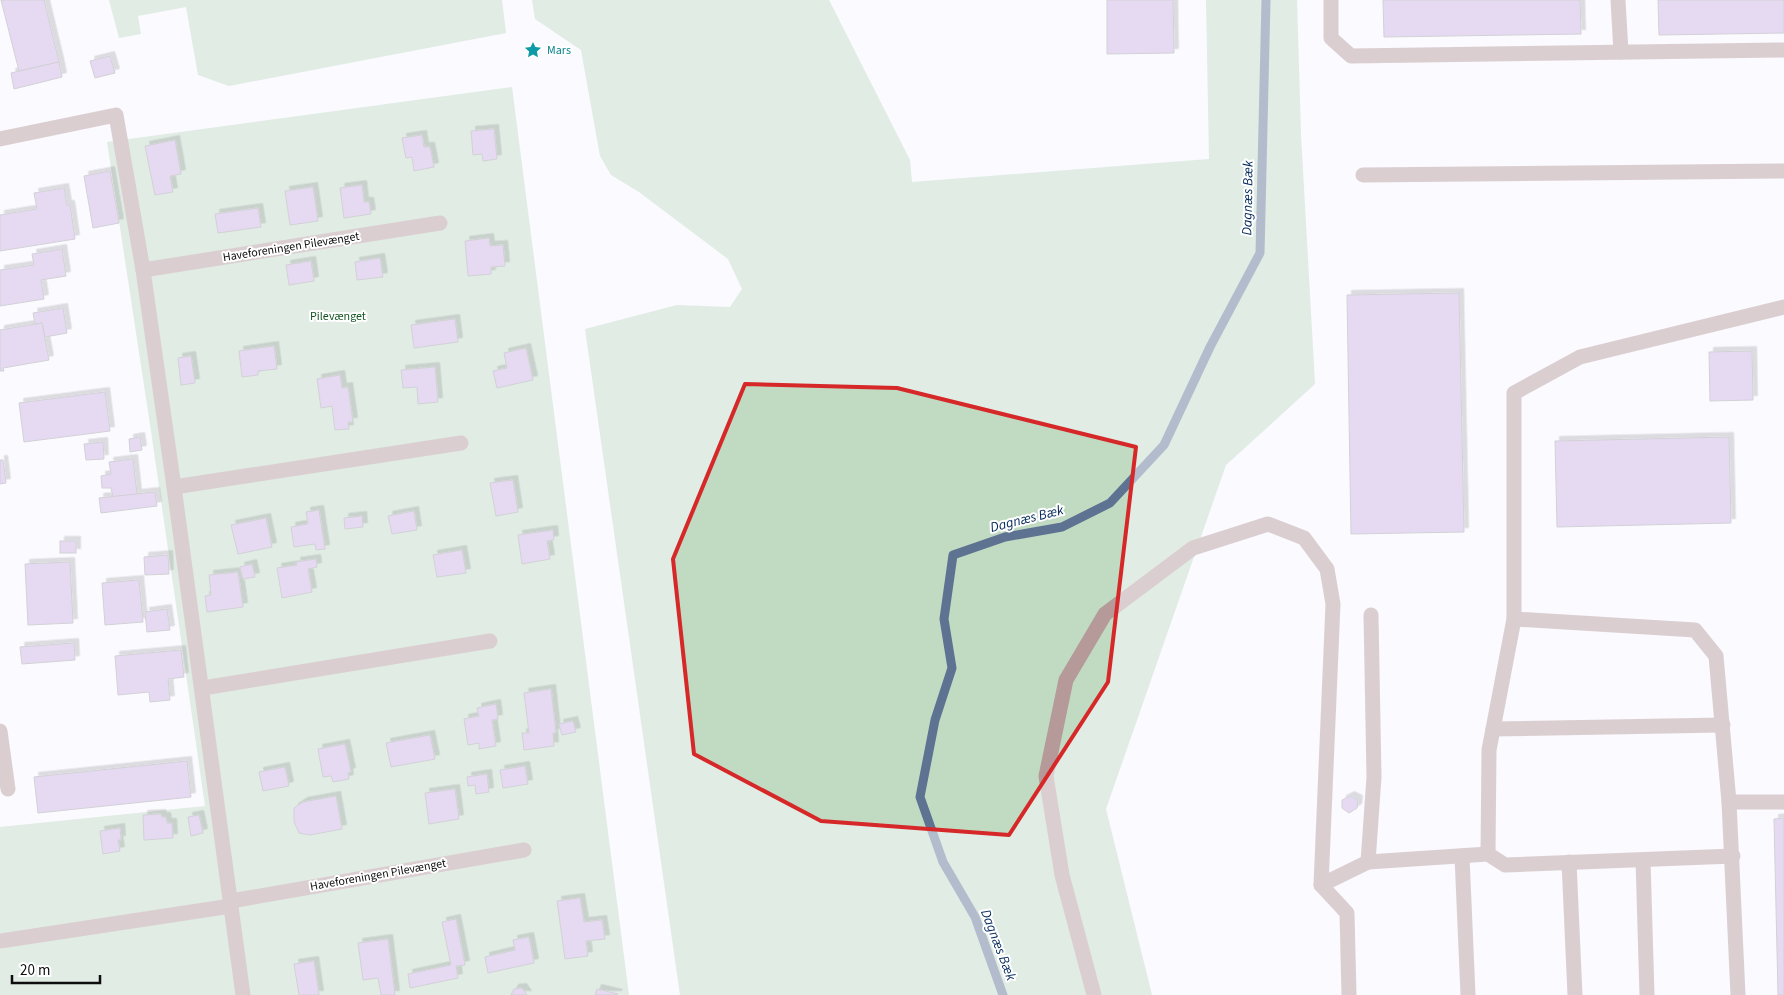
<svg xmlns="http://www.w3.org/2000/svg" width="1784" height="995" font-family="'Source Sans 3',sans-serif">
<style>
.green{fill:#c1dbc3}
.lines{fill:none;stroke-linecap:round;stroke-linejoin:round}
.stream{stroke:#5e7291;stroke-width:9}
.building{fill:#ceb4e3;stroke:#a2a0a4;filter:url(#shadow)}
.minor{stroke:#b59a99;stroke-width:15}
.marked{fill:none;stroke:#d62828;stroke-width:4;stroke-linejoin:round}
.labels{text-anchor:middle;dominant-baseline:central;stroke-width:4;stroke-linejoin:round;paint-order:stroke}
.culture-label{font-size:12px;fill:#0d838f;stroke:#fff;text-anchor:start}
.street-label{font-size:12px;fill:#0d0d0e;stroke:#fff}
.park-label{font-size:12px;fill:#145423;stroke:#fff}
.water-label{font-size:14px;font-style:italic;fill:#00275a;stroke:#fff}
</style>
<defs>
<filter id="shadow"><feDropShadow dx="4.5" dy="-4.5" stdDeviation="0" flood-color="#0004"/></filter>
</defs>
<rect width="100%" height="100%" fill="#fafaff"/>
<!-- green -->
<g class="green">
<path d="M 109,0 L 502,0 L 506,33 L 229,86 L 198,75 L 186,7 L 138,16 L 141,34 L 119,38 Z"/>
<path d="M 532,0 L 829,0 L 910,160 L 912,182 L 1209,159 L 1206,0 L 1297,0 L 1301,135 L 1315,384 L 1226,465 L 1106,809 L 1152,995 L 680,995 L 585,329 L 677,305 L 730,307 L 742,289 L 728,259 L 639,192 L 611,175 L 600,156 L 581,50 L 535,19 Z"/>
<path d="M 512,87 L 629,995 L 0,995 L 0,827 L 205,806 L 151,431 L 107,142 Z"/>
</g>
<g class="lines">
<!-- stream -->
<path class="stream" d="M 1003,995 L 975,917 L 943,862 L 920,797 L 935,720 L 952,668 L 944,619 L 953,555 L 1005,537 L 1062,527 L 1110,503 L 1164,445 L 1210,347 L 1260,253 L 1266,0"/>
</g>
<!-- building -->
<g class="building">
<path d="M 1,0 L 44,0 L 59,62 L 19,71 Z"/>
<path d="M 1107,0 L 1173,0 L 1174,53 L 1107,54 Z"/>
<path d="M 1383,0 L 1580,0 L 1581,34 L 1384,37 Z"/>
<path d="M 1658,0 L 1784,0 L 1784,33 L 1659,35 Z"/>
<path d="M 110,56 L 115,73 L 95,78 L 90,61 Z"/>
<path d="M 59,62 L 62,77 L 14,89 L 11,73 Z"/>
<path d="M 494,129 L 497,159 L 483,161 L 482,154 L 473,155 L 471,131 Z"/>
<path d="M 422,135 L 424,147 L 430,147 L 434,167 L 414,171 L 412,157 L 406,158 L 402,138 Z"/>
<path d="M 175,140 L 181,174 L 170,176 L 173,192 L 155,195 L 145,146 Z"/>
<path d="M 110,171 L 119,223 L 93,228 L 84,176 Z"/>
<path d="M 362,185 L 364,202 L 369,202 L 371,214 L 344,218 L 340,188 Z"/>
<path d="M 313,187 L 318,221 L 290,225 L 285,191 Z"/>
<path d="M 64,188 L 67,205 L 70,205 L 75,239 L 0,251 L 0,215 L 37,209 L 34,193 Z"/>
<path d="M 258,208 L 261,227 L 218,233 L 215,214 Z"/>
<path d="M 489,238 L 490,246 L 503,245 L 505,266 L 491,267 L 491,274 L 468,276 L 465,241 Z"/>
<path d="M 62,249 L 66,276 L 41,280 L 44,299 L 0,306 L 0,270 L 34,265 L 32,254 Z"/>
<path d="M 380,258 L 383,277 L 357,280 L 355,262 Z"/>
<path d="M 311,261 L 314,281 L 289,285 L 286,265 Z"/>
<path d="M 1459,293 L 1464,532 L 1351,534 L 1347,295 Z"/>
<path d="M 63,308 L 67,333 L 45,337 L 42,323 L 35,324 L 33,313 Z"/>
<path d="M 455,319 L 458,342 L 414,348 L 411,325 Z"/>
<path d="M 42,323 L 49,360 L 3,368 L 4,371 L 0,371 L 0,330 Z"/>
<path d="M 274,346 L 277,369 L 258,371 L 258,375 L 242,377 L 239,351 Z"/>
<path d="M 526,348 L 533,380 L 497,388 L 493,371 L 507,368 L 504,353 Z"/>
<path d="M 1752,351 L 1753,400 L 1710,401 L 1709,352 Z"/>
<path d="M 191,356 L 195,383 L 181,385 L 178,358 Z"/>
<path d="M 435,367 L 438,402 L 418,404 L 417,387 L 403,388 L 401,370 Z"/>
<path d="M 340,375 L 342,388 L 348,387 L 353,422 L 348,422 L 349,429 L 335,430 L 332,406 L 321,408 L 317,379 Z"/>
<path d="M 105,392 L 110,431 L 24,442 L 19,403 Z"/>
<path d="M 140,437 L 142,450 L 130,452 L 129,439 Z"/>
<path d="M 1729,437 L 1731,523 L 1557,527 L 1555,441 Z"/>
<path d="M 103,442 L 104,459 L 86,460 L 84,444 Z"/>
<path d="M 133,459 L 137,494 L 113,497 L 111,488 L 102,488 L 101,476 L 111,474 L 109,462 Z"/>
<path d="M 0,460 L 3,460 L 6,483 L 0,484 Z"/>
<path d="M 513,480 L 518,512 L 496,516 L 490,483 Z"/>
<path d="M 155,492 L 157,506 L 101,513 L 99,498 Z"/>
<path d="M 319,510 L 325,549 L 316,550 L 315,544 L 294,547 L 291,527 L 308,524 L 306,512 Z"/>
<path d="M 414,511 L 417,530 L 392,534 L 388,516 Z"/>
<path d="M 362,516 L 363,527 L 345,529 L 344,518 Z"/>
<path d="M 266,518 L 272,547 L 238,554 L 231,525 Z"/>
<path d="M 553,530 L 554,540 L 547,541 L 550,559 L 522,564 L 518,535 Z"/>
<rect x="60" y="541" width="16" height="12"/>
<path d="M 462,550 L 466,573 L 437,577 L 433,555 Z"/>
<path d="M 168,555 L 169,574 L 145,575 L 144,557 Z"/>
<path d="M 316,559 L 317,567 L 308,569 L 312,592 L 282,598 L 277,568 L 297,565 L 296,562 Z"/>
<path d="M 70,562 L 73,623 L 28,625 L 25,564 Z"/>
<path d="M 252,564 L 255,577 L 243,579 L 240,567 Z"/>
<path d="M 238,572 L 243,607 L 207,612 L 205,596 L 211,595 L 209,575 Z"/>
<path d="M 139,580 L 143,622 L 105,625 L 102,583 Z"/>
<path d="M 167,609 L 170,630 L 147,632 L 145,612 Z"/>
<path d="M 74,643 L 75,660 L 22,664 L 20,647 Z"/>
<path d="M 181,650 L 184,677 L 168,679 L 170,700 L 150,702 L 149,692 L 118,695 L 115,656 Z"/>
<path d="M 551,689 L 556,733 L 553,733 L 554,746 L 524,750 L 522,733 L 529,733 L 524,693 Z"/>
<path d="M 496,704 L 498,719 L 492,720 L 496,746 L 479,749 L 479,743 L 468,745 L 464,719 L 479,716 L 477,708 Z"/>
<path d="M 573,721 L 576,732 L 562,735 L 559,724 Z"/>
<path d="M 430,735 L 435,759 L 391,767 L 386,743 Z"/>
<path d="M 345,744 L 351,772 L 348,773 L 349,779 L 333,782 L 331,776 L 323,777 L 318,749 Z"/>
<path d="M 187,761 L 191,797 L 38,813 L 34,777 Z"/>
<path d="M 525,766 L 528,784 L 503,788 L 500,770 Z"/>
<path d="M 285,767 L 289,786 L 263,791 L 259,772 Z"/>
<path d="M 487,774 L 489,792 L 476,794 L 475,785 L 468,786 L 467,777 Z"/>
<path d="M 455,789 L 459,819 L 429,824 L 425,793 Z"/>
<path d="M 336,796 L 342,829 L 310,835 L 299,833 L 294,822 L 294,808 L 303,802 Z"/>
<path d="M 1350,796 L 1358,800 L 1357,808 L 1349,813 L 1342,808 L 1342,800 Z"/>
<path d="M 161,814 L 162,817 L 166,817 L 167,823 L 172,823 L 173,838 L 144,840 L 143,815 Z"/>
<path d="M 199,815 L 203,833 L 191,836 L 188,817 Z"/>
<path d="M 1784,818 L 1784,995 L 1778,995 L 1774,819 Z"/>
<path d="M 120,828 L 121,840 L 118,840 L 120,851 L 103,854 L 100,831 Z"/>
<path d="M 580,898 L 584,922 L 602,920 L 605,939 L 586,941 L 588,956 L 565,959 L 557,901 Z"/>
<path d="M 456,919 L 465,965 L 456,966 L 458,978 L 410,988 L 408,974 L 451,965 L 442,922 Z"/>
<path d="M 529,937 L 534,963 L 488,973 L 485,957 L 515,950 L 513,940 Z"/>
<path d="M 388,939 L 395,995 L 381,995 L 378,978 L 363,980 L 358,943 Z"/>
<path d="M 314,961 L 319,995 L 299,995 L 294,964 Z"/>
<path d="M 522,988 L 527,995 L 511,995 L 514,989 Z"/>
<path d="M 597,989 L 618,994 L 617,995 L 595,995 Z"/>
</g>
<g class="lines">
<!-- minor -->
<g class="minor">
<path d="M 1331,0 L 1331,38 L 1351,56 L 1784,50"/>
<path d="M 1618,0 L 1621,52"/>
<path d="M 0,139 L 116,115 L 143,270 L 174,487 L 243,995"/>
<path d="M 1363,175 L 1784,171"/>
<path d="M 143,270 L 440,223"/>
<path d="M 1784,307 L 1580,357 L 1514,393 L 1514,619 L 1695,630 L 1716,656 L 1729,802 L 1784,802"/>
<path d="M 174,487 L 461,443"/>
<path d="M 1514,619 L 1489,750 L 1488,854 L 1505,865 L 1733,856"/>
<path d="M 203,688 L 490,641"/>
<path d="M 1493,729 L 1723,725"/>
<path d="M 0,731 L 8,789"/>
<path d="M 1729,802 L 1738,995"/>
<path d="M 1462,856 L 1468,995"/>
<path d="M 1643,860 L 1647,995"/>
<path d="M 1368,862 L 1374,777 L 1371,615"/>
<path d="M 1569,862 L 1575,995"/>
<path d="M 1321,885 L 1368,862 L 1488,854"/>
<path d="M 231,901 L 524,850"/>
<path d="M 0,941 L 231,906"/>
<path d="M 1094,995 L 1062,875 L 1046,776 L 1066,680 L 1105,614 L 1193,548 L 1268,524 L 1304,538 L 1327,569 L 1333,604 L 1321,885 L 1347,913 L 1349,995"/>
</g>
</g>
<!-- marked area -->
<path d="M0 0H1784V995H0ZM 745,384 L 897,388 L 1136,447 L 1108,682 L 1009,835 L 821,821 L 694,754 L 673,559 Z" fill="#fafaff" fill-opacity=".55" fill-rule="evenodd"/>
<path class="marked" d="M 745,384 L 897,388 L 1136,447 L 1108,682 L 1009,835 L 821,821 L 694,754 L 673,559 Z"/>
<!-- icons -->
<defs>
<g id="sight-bare" transform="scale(1.35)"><path d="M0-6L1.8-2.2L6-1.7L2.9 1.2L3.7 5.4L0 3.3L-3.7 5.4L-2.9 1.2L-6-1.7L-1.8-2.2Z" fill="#0f9aa8" stroke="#fff" stroke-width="2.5" paint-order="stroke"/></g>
</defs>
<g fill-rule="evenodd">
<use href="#sight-bare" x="533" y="50"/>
</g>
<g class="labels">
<!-- culture labels -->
<g class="culture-label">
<text x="547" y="50">Mars</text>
</g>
<!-- street labels -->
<g class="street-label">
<text transform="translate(291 247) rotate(-9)">Haveforeningen Pilevænget</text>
<text transform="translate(378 875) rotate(-10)">Haveforeningen Pilevænget</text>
</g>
<!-- park labels -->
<g class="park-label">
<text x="338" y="316">Pilevænget</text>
</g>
<!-- water labels -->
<g class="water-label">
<text transform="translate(1248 198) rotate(-89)">Dagnæs Bæk</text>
<text transform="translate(1027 519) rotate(-14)">Dagnæs Bæk</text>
<text transform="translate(998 945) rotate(69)">Dagnæs Bæk</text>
</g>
</g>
<!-- scale -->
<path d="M12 975v8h88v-8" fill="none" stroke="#0d0d0e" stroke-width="2.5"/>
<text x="20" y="975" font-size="15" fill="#0d0d0e" stroke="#ffffff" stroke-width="4" paint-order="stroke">20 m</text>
</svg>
